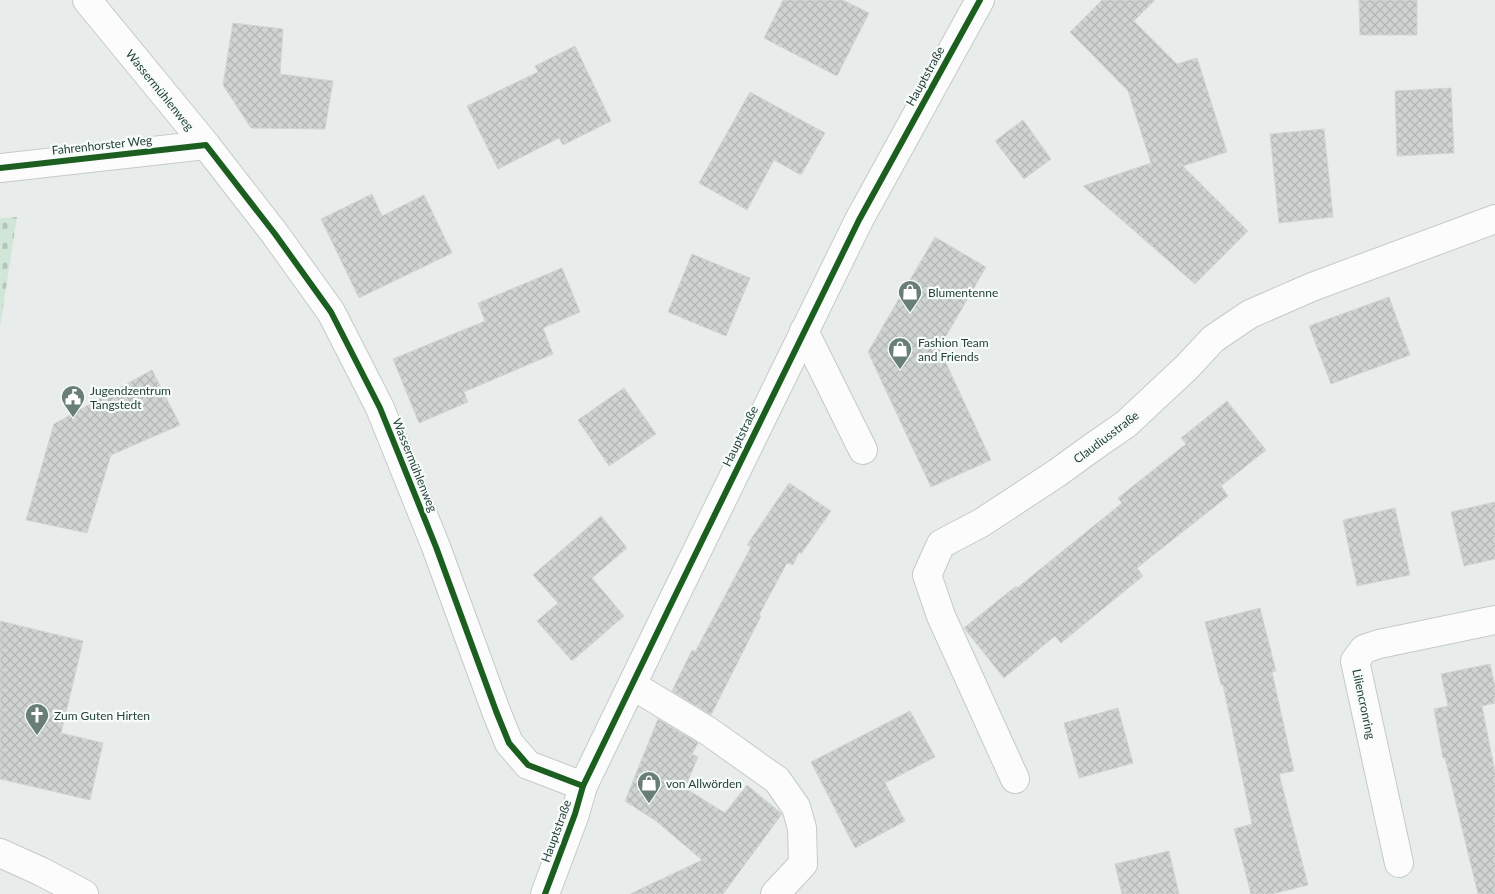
<svg xmlns="http://www.w3.org/2000/svg" width="1495" height="894" font-family="Lato,sans-serif">
<style>
.cemetery{fill:url(#cemetery-stones)}
.building{fill:url(#building-cross-hatch);stroke:#d1d6d4}
.lines{fill:none;stroke-linecap:round;stroke-linejoin:round}
.minor-casing{stroke:#c5cac8;stroke-width:30}
.minor{stroke:#fcfcfc;stroke-width:28}
.cycleway-casing{stroke:#f7fbf9;stroke-width:9}
.cycleway{stroke:#1b5e20;stroke-width:6}
.labels{text-anchor:middle;dominant-baseline:central;stroke-width:4.5;stroke-linejoin:round;paint-order:stroke}
.street-label{font-size:12px;fill:#24423a;stroke:#f7fbf9}
.poi-label{font-size:12px;fill:#24423a;stroke:#f7fbf9;text-anchor:start}
</style>
<defs>
<pattern id="cemetery-stones" width="16" height="16" patternUnits="userSpaceOnUse" patternTransform="scale(1.25)"><rect width="16" height="16" fill="#d1e6d8"/><path d="M2 7V4a2 2 0 0 1 4 0v3zM10 15v-3a2 2 0 0 1 4 0v3z" fill="#b3c6ba"/></pattern>
<pattern id="building-cross-hatch" width="8" height="8" patternUnits="userSpaceOnUse" patternTransform="scale(1.25)"><rect width="8" height="8" fill="#cfd4d2"/><path d="M0 0l8 8M0 8l8-8" fill="none" stroke="#b2b7b5"/></pattern>
</defs>
<rect width="100%" height="100%" fill="#e8edeb"/>
<!-- cemetery -->
<path class="cemetery" d="M 17,217 L 0,327 L 0,218 Z"/>
<!-- building -->
<g class="building">
<path d="M 783,0 L 843,0 L 869,13 L 837,76 L 764,38 Z"/>
<path d="M 1102,0 L 1155,0 L 1134,21 L 1177,64 L 1197,58 L 1227,152 L 1183,166 L 1248,231 L 1195,284 L 1083,186 L 1151,163 L 1128,91 L 1070,32 Z"/>
<path d="M 1359,0 L 1417,0 L 1417,35 L 1360,35 Z"/>
<path d="M 233,23 L 283,29 L 280,74 L 333,81 L 325,129 L 251,128 L 223,85 Z"/>
<path d="M 575,46 L 611,121 L 563,145 L 559,138 L 498,169 L 467,106 L 538,72 L 535,66 Z"/>
<path d="M 1451,88 L 1454,153 L 1397,156 L 1395,91 Z"/>
<path d="M 750,92 L 825,133 L 801,175 L 774,160 L 747,210 L 699,183 Z"/>
<path d="M 1023,120 L 1051,159 L 1024,179 L 995,141 Z"/>
<path d="M 1324,129 L 1333,217 L 1279,223 L 1270,134 Z"/>
<path d="M 372,194 L 382,216 L 424,195 L 452,253 L 359,298 L 321,219 Z"/>
<path d="M 935,237 L 986,267 L 939,348 L 991,460 L 931,487 L 868,352 Z"/>
<path d="M 692,254 L 750,278 L 726,336 L 668,312 Z"/>
<path d="M 562,268 L 580,312 L 543,328 L 553,354 L 464,392 L 468,402 L 419,423 L 393,359 L 485,321 L 478,303 Z"/>
<path d="M 1389,297 L 1410,355 L 1331,384 L 1309,326 Z"/>
<path d="M 152,370 L 180,425 L 111,455 L 87,533 L 26,520 L 54,424 Z"/>
<path d="M 624,388 L 656,434 L 609,466 L 578,420 Z"/>
<path d="M 1227,401 L 1266,450 L 1221,486 L 1228,496 L 1137,568 L 1143,576 L 1061,643 L 1055,636 L 1004,678 L 964,628 L 1016,586 L 1017,588 L 1122,503 L 1118,498 L 1186,444 L 1181,438 Z"/>
<path d="M 789,483 L 831,511 L 801,554 L 799,552 L 793,565 L 787,563 L 759,615 L 761,616 L 711,715 L 672,691 L 692,650 L 695,652 L 751,547 L 747,545 Z"/>
<path d="M 1495,502 L 1495,559 L 1464,566 L 1451,512 Z"/>
<path d="M 1395,508 L 1410,575 L 1357,586 L 1343,520 Z"/>
<path d="M 601,516 L 627,548 L 592,578 L 624,616 L 572,661 L 537,621 L 558,603 L 533,575 Z"/>
<path d="M 1260,608 L 1276,671 L 1272,672 L 1294,771 L 1279,774 L 1308,885 L 1272,894 L 1251,894 L 1234,829 L 1252,824 L 1223,685 L 1221,685 L 1205,622 Z"/>
<path d="M 0,621 L 83,641 L 61,733 L 103,743 L 90,800 L 0,779 Z"/>
<path d="M 1490,664 L 1495,686 L 1495,703 L 1482,706 L 1495,772 L 1495,894 L 1478,894 L 1445,758 L 1443,758 L 1434,709 L 1448,706 L 1441,674 Z"/>
<path d="M 1118,708 L 1133,763 L 1079,778 L 1064,723 Z"/>
<path d="M 910,711 L 935,757 L 885,783 L 905,821 L 855,848 L 811,762 Z"/>
<path d="M 658,719 L 698,743 L 692,754 L 698,757 L 685,788 L 725,813 L 747,785 L 782,814 L 723,894 L 630,894 L 702,860 L 656,821 L 625,801 Z"/>
<path d="M 1169,851 L 1179,894 L 1122,894 L 1115,864 Z"/>
</g>
<g class="lines">
<!-- minor casing -->
<g class="minor-casing">
<g id="minor">
<path d="M 87,0 L 206,145 L 275,234 L 331,312 L 380,408 L 436,547 L 496,711 L 509,743 L 528,765 L 583,786"/>
<path d="M 0,168 L 206,145"/>
<path d="M 804,331 L 863,450"/>
<path d="M 632,685 L 708,731 L 777,780 L 796,807 L 802,828 L 803,864 L 775,894"/>
<path d="M 1015,779 L 941,616 L 927,575 L 941,544 L 981,523 L 1057,473 L 1090,449 L 1126,424 L 1187,367 L 1213,339 L 1250,314 L 1312,287 L 1495,219"/>
<path d="M 0,853 L 40,871 L 84,894"/>
<path d="M 1399,863 L 1355,661 L 1364,649 L 1379,644 L 1495,620"/>
<path d="M 545,894 L 575,814 L 583,786 L 673,600 L 859,220 L 980,0"/>
</g>
</g>
<!-- minor -->
<use href="#minor" class="minor"/>
<!-- cycleway casing -->
<g class="cycleway-casing">
<g id="cycleway">
<path d="M 0,168 L 206,145 L 275,234 L 331,312 L 380,408 L 436,547 L 496,711 L 509,743 L 528,765 L 583,786"/>
<path d="M 545,894 L 575,814 L 583,786 L 673,600 L 859,220 L 980,0"/>
</g>
</g>
<!-- cycleway -->
<use href="#cycleway" class="cycleway"/>
</g>
<!-- icons -->
<defs>
<g id="shop-pin" transform="scale(1.25)"><path d="M0 17L-7.5 6A9.5 9.5 0 1 1 7.5 6Z" fill="#697e78" stroke="#f7fbf9"/><path d="M-5-2.5h2.3a2.7 3.5 0 0 1 5.4 0H5L5.5 6h-11ZM-1.5-2.5h3a1.5 2.3 0 0 0-3 0Z" fill="#fff"/></g>
<g id="civic-pin" transform="scale(1.25)"><path d="M0 17L-7.5 6A9.5 9.5 0 1 1 7.5 6Z" fill="#697e78" stroke="#f7fbf9"/><path d="M-.6-6.5H3V-4.5H.6V-3L4-1V1h2V6H-6V1h2V-1L-.6-3ZM-1.2 2.5V6h2.4V2.5Z" fill="#fff"/></g>
<g id="church-pin" transform="scale(1.25)"><path d="M0 17L-7.5 6A9.5 9.5 0 1 1 7.5 6Z" fill="#697e78" stroke="#f7fbf9"/><path d="M-1.2-6h2.4v3.5h3.3v2.4h-3.3V6h-2.4V-.1h-3.3v-2.4h3.3Z" fill="#fff"/></g>
</defs>
<g fill-rule="evenodd">
<use href="#shop-pin" x="910" y="292"/>
<use href="#shop-pin" x="900" y="349"/>
<use href="#civic-pin" x="73" y="397"/>
<use href="#church-pin" x="37" y="715"/>
<use href="#shop-pin" x="649" y="783"/>
</g>
<g class="labels">
<!-- street labels -->
<g class="street-label">
<text transform="translate(925 76) rotate(-61)">Hauptstraße</text>
<text transform="translate(160 90) rotate(51)">Wassermühlenweg</text>
<text transform="translate(102 145) rotate(-6)">Fahrenhorster Weg</text>
<text transform="translate(740 436) rotate(-64)">Hauptstraße</text>
<text transform="translate(1106 437) rotate(-37)">Claudiusstraße</text>
<text transform="translate(415 465) rotate(68)">Wassermühlenweg</text>
<text transform="translate(1364 704) rotate(78)">Liliencronring</text>
<text transform="translate(556 831) rotate(-70)">Hauptstraße</text>
</g>
<!-- poi labels -->
<g class="poi-label">
<text x="928" y="292">Blumentenne</text>
<text x="918" y="342">Fashion Team<tspan x="918" dy="14">and Friends</tspan></text>
<text x="90" y="390">Jugendzentrum<tspan x="90" dy="14">Tangstedt</tspan></text>
<text x="54" y="715">Zum Guten Hirten</text>
<text x="666" y="783">von Allwörden</text>
</g>
</g>
</svg>
